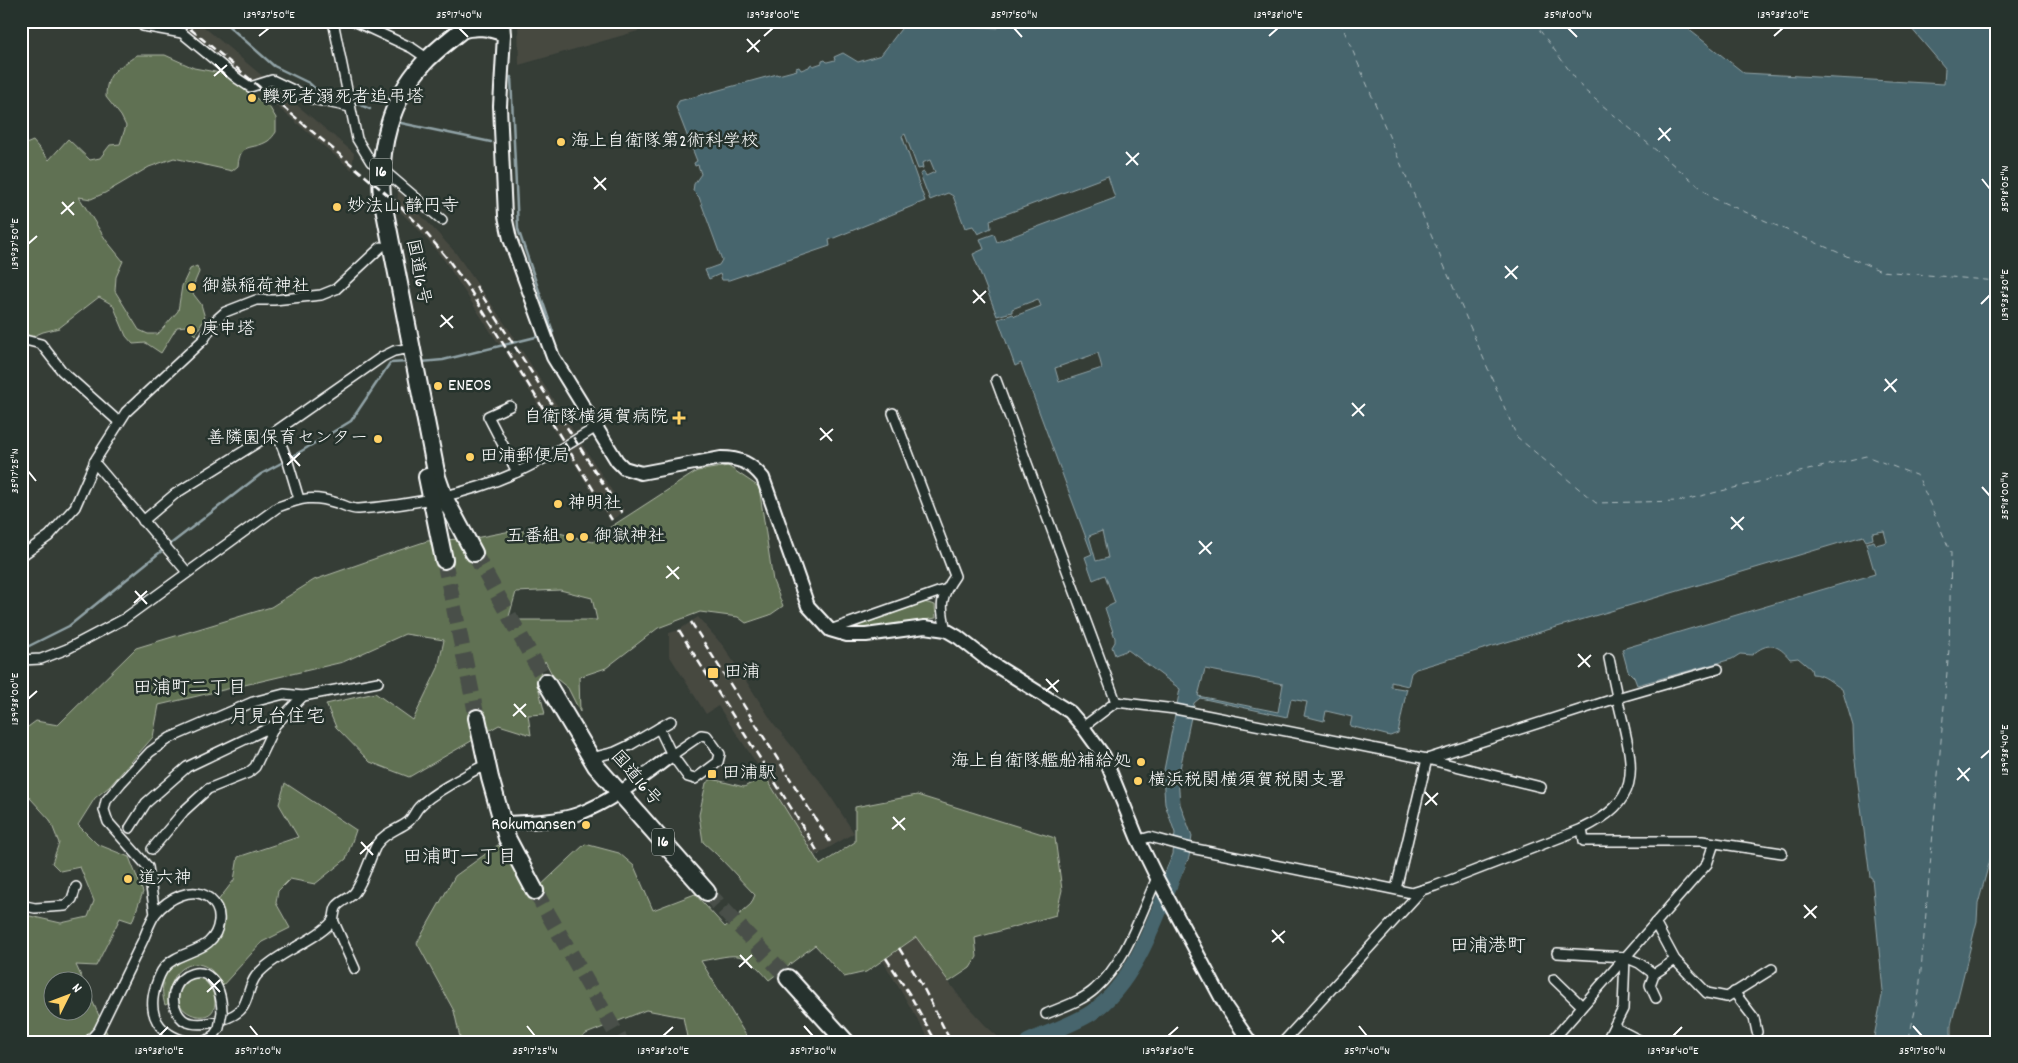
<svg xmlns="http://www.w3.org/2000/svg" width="2018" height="1063" font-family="Dekko,'Klee One',sans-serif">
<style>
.built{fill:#464841}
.green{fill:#607152;stroke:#b0b8a8;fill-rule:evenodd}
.water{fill:#47656d;stroke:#91a3a7;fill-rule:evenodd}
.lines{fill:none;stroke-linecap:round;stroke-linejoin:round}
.stream{stroke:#91a3a7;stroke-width:2.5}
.river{stroke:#47656d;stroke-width:16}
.ferry{stroke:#acbabd;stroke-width:1;stroke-dasharray:6 5;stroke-linecap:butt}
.highway-tunnel{stroke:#49504a;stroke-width:16;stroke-dasharray:16 8;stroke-linecap:butt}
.street-casing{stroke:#fff;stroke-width:12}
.secondary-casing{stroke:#fff;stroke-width:16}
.highway-casing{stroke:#fff;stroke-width:20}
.street{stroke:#26332d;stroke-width:9}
.secondary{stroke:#26332d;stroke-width:12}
.highway{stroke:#26332d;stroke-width:16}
.rail{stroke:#fff;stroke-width:2.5;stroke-dasharray:8 4;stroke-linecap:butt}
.street-bridge-casing{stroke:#fff;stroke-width:12;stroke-linecap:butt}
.street-bridge{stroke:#26332d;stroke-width:9}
.ticks{fill:none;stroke:#fff;stroke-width:2}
.poi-dot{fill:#ffd166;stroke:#26332d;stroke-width:2}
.labels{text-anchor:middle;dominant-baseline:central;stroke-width:5;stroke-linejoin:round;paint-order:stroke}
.shield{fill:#26332d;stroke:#bec2c0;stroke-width:1}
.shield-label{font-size:16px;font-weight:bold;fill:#fff}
.poi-label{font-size:18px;fill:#fff;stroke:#26332d;text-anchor:start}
.street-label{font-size:18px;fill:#fff;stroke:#26332d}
.neighbourhood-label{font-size:19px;fill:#fff;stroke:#26332d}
.neatline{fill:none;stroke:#fff;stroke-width:2}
.ticks-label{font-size:12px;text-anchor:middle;fill:#fff}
</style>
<rect width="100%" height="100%" fill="#353d36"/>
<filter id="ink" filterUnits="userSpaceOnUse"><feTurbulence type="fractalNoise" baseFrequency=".02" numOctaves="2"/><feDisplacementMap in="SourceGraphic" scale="10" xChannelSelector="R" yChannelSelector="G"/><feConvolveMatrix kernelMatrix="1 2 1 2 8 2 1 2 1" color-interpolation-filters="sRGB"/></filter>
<g filter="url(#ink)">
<!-- built -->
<g class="built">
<path d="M 176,21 L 197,21 L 354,153 L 352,170 Z"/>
<path d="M 518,21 L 673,21 L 519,65 Z"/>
<path d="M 398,190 L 455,252 L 515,338 L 512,340 L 505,345 L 500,346 L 444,260 L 417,228 L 397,209 Z"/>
<path d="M 521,349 L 625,511 L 610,521 L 506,353 L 512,350 L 514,354 Z"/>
<path d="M 698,617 L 724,647 L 774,724 L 824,786 L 854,833 L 815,856 L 765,776 L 718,706 L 706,714 L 669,655 L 669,633 L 679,630 Z"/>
<path d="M 916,937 L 962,1000 L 986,1026 L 1004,1042 L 931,1042 L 883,961 Z"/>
</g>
<!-- green -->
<g class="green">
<path d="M 137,55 L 165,55 L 194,68 L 226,74 L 243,89 L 270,108 L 276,118 L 276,132 C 274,135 271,139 268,141 C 252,151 240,141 238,166 L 232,171 L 174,158 L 149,167 L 105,193 L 91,199 L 79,197 L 106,240 L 123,261 L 116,277 L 115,291 L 139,330 L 148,334 L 158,334 L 178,311 L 182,286 L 190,269 L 197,266 L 199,272 L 191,291 L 201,304 L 205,318 L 195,335 L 186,326 L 177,327 L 161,353 L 146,343 L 133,344 L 126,336 L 113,305 L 99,297 L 59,328 L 43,332 L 29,338 L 21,324 L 21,146 L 33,141 L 49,160 L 68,139 L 90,160 L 100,158 L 110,145 L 120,144 L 126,126 L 121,116 L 106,97 C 106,71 118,69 137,55 Z"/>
<path d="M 728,466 L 759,487 L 773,581 L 783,606 L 770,615 L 746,623 L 738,617 L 700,612 L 658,628 L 606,668 L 579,677 L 580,712 L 568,688 L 553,676 L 545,661 L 537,682 L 545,714 L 528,715 L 531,735 L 499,725 L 409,777 L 370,762 L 336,727 L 326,704 L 375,693 L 413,720 L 438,668 L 444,640 L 405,634 L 343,662 L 159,705 L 153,737 L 109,787 L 95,798 L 78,825 L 97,844 L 129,857 L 143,892 L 132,922 L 120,918 L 96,966 L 76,965 L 111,1042 L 21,1042 L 21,914 L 61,923 L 88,917 L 94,901 L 80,867 L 60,871 L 52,863 L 59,843 L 50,820 L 21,788 L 21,732 L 36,721 L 58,725 L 136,648 L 271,607 L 314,580 L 388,554 L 427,541 L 475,538 L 511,531 L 552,531 L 593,542 L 609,528 L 697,471 ZM 560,590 L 592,598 L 597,620 L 508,620 L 516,592 ZM 52,980 L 82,980 L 82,1010 L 52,1010 Z"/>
<path d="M 924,602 L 935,605 L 936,618 L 859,631 L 857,629 L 859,625 Z"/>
<path d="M 765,776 L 820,865 L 855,842 L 855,807 L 917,795 L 1055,838 L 1062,890 L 1056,915 L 975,938 L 977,957 L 970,968 L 949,982 L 916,937 L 866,972 L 844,977 L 815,945 L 769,980 C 742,949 739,954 701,961 L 750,1042 L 688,1042 L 683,1017 L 646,1010 L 586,1034 L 577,1042 L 461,1042 L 454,1011 L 417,943 L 455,876 L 498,845 L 537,889 L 585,844 L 619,853 L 634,866 L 653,910 L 695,894 L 725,927 L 751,904 L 755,895 C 737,877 722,858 703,842 L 699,815 L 706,783 L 712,779 L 744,787 Z"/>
<path d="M 285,783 L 356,830 L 346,859 L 315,884 L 290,879 L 278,891 L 276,903 L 290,928 L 262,942 L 222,986 C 206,947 165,965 170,1003 L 165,1005 C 160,989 162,969 178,960 C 184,957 191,957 196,954 C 217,944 232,923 217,902 L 234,880 L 238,857 L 298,837 L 279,804 Z"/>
<path d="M 194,977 L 201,977 C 209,985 215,991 215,1003 C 214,1033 150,1007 194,977 Z"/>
</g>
<!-- water -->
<path class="water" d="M 907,21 L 958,25 L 959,21 L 966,21 L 967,26 L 998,28 L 999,21 L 1678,21 L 1744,73 L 1944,84 L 1945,68 L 1905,21 L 1997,21 L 1997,834 L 1978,904 L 1977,921 L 1951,1025 L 1951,1042 L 1873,1042 L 1883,991 L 1872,878 L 1870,877 L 1854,753 L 1853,726 L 1842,689 C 1832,683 1824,674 1812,674 L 1811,669 L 1798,658 L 1790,659 C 1778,644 1768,641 1752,655 L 1740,654 L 1732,659 L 1637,685 L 1634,677 L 1628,671 L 1622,649 L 1875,574 L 1866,543 L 1874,541 L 1876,545 L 1887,542 L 1884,531 L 1872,533 L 1873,539 L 1866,541 L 1863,536 L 1416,669 L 1411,673 L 1408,686 L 1391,682 L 1391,687 L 1404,689 L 1407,688 L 1398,733 L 1390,736 L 1350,726 L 1352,717 L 1326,711 L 1324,721 L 1304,716 L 1307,702 L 1291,699 L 1287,717 L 1200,698 L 1194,703 L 1178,778 L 1180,804 L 1192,836 L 1189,857 L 1174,892 L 1164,875 L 1173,854 L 1175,833 L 1165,804 L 1163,775 L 1180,689 L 1128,650 L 1115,655 L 1112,647 L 1115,642 L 1115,638 L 1105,608 L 1115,603 L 1105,575 L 1093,580 L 1085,557 L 1092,554 L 1021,363 L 1015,366 L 998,319 L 1013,314 L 1015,316 L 1041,306 L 1038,299 L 1012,309 L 1012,312 L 997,316 L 973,254 L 984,249 L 980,239 L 994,234 L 997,242 L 1115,198 L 1108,176 L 990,220 L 991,228 L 978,234 L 973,226 L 965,228 L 953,196 L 948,193 L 930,200 L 920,174 L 924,172 L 926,176 L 935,172 L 930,160 L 922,163 L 923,168 L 918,169 L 905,134 L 902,136 L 925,201 L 829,240 L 830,246 L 729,280 L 722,280 L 720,274 L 709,279 L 705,270 L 719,265 L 722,260 L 699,197 L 693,191 L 694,184 L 701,174 L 698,165 L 695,166 L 694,163 L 697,161 L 676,107 L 679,101 L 777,74 L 778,75 L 797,70 L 796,68 L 799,67 L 801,70 L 809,67 L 810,65 L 812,64 L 813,66 L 822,63 L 822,61 L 825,60 L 827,62 L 835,60 L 834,57 L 843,53 L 858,62 L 881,55 ZM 1098,353 L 1102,368 L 1059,382 L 1055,368 ZM 1102,531 L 1108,558 L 1096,561 L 1089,536 ZM 1205,669 L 1283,684 L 1278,712 L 1198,696 Z"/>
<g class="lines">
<!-- stream -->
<g class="stream">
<path d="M 223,21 L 274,66 L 309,83 L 323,96 L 346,100"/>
<path d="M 511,77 L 518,229 L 553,332 L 548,334"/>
<path d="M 351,101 L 370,109"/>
<path d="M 401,123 L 491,142"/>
<path d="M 421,362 L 443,360 L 540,336"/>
<path d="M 290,458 L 351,421 L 390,363 L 408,362"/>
<path d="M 168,546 L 261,474 L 285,461"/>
<path d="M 21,650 L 69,626 L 164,549"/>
</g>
<!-- river -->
<path class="river" d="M 1028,1042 C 1047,1033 1074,1024 1091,1013 C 1137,982 1158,912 1178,863"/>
<!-- ferry -->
<g class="ferry">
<path d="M 1340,21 L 1517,437 L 1596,503 L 1680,501 L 1866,456 L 1918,476 L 1951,553 L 1949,649 L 1919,993 L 1908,1042"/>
<path d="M 1533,21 L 1583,89 L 1713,198 L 1881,271 L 1997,281"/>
</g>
<!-- highway-tunnel -->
<g class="highway-tunnel">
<path d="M 474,553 L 546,682"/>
<path d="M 444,560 L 477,718"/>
<path d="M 535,891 L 621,1042"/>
<path d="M 707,892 L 788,978"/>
</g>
<!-- street casing -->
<g class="street-casing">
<g id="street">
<path d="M 333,21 L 357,139 L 371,162"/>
<path d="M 354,21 L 412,48 L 428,59"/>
<path d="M 143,26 L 182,33 L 238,79 L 250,87 L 272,80 L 312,99 L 350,107"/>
<path d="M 381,168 L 442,220"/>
<path d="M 21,339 L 41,344 L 62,371 L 119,422"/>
<path d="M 996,380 L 1116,702"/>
<path d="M 510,406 L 488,416 L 517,472"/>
<path d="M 893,413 L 955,576 C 940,597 940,606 946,630"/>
<path d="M 276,431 L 288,462 L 299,499"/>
<path d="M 94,462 L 187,572"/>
<path d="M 143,521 L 175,494 L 276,431 L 382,357 L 394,351 L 411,348"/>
<path d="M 21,556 L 49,536 L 75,507 L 96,459 L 126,412 L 204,339 L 216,320 L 225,312 L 256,300 L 274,300 L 321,295 L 336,289 L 381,247"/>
<path d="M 830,630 L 944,590"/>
<path d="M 21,660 L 41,659 L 67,649 L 124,619 L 278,507 C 302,498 313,495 337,503 C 344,505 352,510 359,509 C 410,505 469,494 515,473 C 543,461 569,444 595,428"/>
<path d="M 1083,727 L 1116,702 L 1175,709 L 1427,759 L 1541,787"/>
<path d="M 659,728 L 672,755"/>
<path d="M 701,735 L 707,736 L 720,754 L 718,762 L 695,779 L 688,777 L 672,755 Z"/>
<path d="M 591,758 L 615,752 L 630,745 L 671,721"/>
<path d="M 130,828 L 146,803 L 187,767 L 275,725"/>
<path d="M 1582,829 L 1584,841 L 1702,841 L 1782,853"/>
<path d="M 1139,840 L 1150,837 L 1191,848 L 1412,893 L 1435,886 L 1582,829 C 1640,801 1635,773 1622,718 C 1617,698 1613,678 1609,658"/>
<path d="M 152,849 L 184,811 L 208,789 L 248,773 L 255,767 L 275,725 L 303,696"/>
<path d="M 1396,889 L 1427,759 L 1617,698 L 1718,669"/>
<path d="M 21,905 L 35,908 L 65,906 L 72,899 L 76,887"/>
<path d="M 155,914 L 148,867 L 108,822 L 104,810 L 106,801 L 121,783 L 150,752 L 170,738 L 253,702 L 284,694 L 303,696 L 378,682"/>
<path d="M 333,920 L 355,969"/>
<path d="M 1655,923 L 1675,960 L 1707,993 L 1727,997 L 1772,969"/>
<path d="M 1557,953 L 1625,957 L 1623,1009 L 1606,1042"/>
<path d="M 1625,957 L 1639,963 L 1654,974"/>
<path d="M 1554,979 L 1582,1006"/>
<path d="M 1734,992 L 1754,1018 L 1757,1032"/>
<path d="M 1656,998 L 1650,985 L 1654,974 L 1675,960"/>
<path d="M 222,1012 C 220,945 158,977 177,1012 C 180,1018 184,1022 191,1023 C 205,1026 235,1019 243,1007 C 249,997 249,985 256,976 C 266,964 283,954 296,947 C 306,941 327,930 333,920 C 335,916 334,910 337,906 C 342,900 351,898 355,892 C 365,878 369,859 377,844 C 384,833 399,829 408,822 C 413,818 415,811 419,807 C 430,795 443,789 456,781 C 467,775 475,769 486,765"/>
<path d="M 1046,1014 C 1062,1007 1082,1001 1095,989 C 1126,962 1140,915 1157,878"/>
<path d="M 1614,1027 L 1639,1040"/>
<path d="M 88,1042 L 99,1030 C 113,1001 127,973 141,944 C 146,935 149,922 156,913 C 168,899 192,885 209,898 C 216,904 220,912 219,921 C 215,955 180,948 164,968 C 160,973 158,979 156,985 C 146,1015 159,1035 189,1042"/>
<path d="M 203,1042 L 213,1037 L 219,1028"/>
<path d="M 1283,1042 L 1422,890"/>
<path d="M 1551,1042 L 1707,864 L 1714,843"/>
</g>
</g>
<!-- secondary casing -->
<g class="secondary-casing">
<g id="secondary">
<path d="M 503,21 L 504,35 L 500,106 L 505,216 L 510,239 L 553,357 L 617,461 L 624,468 L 641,473 L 721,458 C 740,458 751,463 763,478 L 808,606 L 830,630 L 847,635 L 866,635 L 925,627 L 946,630 L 958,637 L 990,662 L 1070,712 L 1083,727 L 1104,756 L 1137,837 L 1157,878 L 1226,1007 L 1250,1042"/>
<path d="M 460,32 C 477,27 488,29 504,35"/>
<path d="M 502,823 C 527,822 555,822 578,814 C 613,801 643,776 672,755"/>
</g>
</g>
<!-- highway casing -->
<g class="highway-casing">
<g id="highway">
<path d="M 472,21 C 456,36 437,48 423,64 C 390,100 378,150 382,197 L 437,477 L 444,497 L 474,553"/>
<path d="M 427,477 L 444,560"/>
<path d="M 546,682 L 596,766 L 707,892"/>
<path d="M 477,718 L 490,778 L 507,838 L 535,891"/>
<path d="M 788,978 L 846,1042"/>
</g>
</g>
<!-- street -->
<use href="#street" class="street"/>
<!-- secondary -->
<use href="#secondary" class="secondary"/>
<!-- highway -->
<use href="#highway" class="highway"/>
<!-- rail -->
<g class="rail">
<path d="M 181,21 L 396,202 L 420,226 L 447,258 L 470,290 L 612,520"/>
<path d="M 476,286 L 622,513"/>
<path d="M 691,622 L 832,845"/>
<path d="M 679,630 C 725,705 774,778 819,854"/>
<path d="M 899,948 L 923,987 L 951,1042"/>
<path d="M 886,958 L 910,995 L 936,1042"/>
</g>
<!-- street-bridge casing -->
<g class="street-bridge-casing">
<path id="street-bridge" d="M 219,1028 L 222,1012"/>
</g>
<!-- street-bridge -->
<use href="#street-bridge" class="street-bridge"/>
</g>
</g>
<!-- ticks -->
<path class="ticks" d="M 459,28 L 468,37M 1014,28 L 1022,37M 1568,28 L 1577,37M 259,36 L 269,28M 764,36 L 773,28M 1269,36 L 1278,28M 1774,36 L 1783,28M 747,39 L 759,52M 747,52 L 760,40M 215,64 L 227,77M 214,76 L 227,65M 1659,128 L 1670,141M 1658,140 L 1671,128M 1126,152 L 1138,165M 1126,165 L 1139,153M 594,177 L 606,190M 1982,179 L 1990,189M 594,189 L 606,178M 62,202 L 74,215M 61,214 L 74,202M 28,244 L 37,236M 1505,266 L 1517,279M 1505,278 L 1518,266M 973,290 L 985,303M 973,303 L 986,291M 1981,304 L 1990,295M 441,315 L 453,328M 440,327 L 453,316M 1885,379 L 1896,392M 1884,391 L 1897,379M 1352,403 L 1364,416M 1352,416 L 1365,404M 820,428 L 832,441M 820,440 L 833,429M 288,453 L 300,466M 287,465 L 300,453M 28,471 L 36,481M 1982,487 L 1990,496M 1731,517 L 1743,530M 1731,529 L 1744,517M 1199,541 L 1211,554M 1199,554 L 1212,542M 667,566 L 679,579M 666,578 L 679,567M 135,591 L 147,604M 134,603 L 147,591M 1578,654 L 1590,667M 1578,667 L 1591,655M 1046,679 L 1058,692M 1046,691 L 1059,680M 28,699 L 37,691M 514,704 L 526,717M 513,716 L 526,704M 1981,758 L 1990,750M 1958,768 L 1969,781M 1957,780 L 1970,768M 1425,792 L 1437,805M 1425,805 L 1438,793M 893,817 L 905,830M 892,829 L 905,818M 361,842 L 373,855M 360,854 L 373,842M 1804,905 L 1816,918M 1804,918 L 1817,906M 1272,930 L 1284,943M 1272,942 L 1285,931M 740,955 L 752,968M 739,967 L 752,955M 208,979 L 220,992M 207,992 L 220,980M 250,1026 L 258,1036M 527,1026 L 535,1036M 804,1026 L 813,1036M 1359,1026 L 1367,1036M 1913,1026 L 1922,1036M 159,1036 L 168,1027M 663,1036 L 673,1027M 1168,1036 L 1178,1027M 1673,1036 L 1682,1027"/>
<!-- markers -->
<g class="poi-dot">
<circle cx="252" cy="98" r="5"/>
<circle cx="561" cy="142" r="5"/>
<circle cx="337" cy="207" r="5"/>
<circle cx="192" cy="287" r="5"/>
<circle cx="191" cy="330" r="5"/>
<circle cx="438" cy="386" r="5"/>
<path d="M676.5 410.5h5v5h5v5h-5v5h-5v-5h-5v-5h5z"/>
<circle cx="378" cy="439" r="5"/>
<circle cx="470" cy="457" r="5"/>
<circle cx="558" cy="504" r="5"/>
<circle cx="570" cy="537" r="5"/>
<circle cx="584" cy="537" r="5"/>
<rect x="707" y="667" width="12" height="12" rx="2.5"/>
<circle cx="1141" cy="762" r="5"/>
<rect x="707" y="769" width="10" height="10" rx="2.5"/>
<circle cx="1138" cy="781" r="5"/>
<circle cx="586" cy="825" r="5"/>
<circle cx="128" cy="879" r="5"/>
</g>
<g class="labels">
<!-- shield labels -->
<g class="shield">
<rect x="370" y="158.5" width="22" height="27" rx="4"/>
<rect x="652" y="828.5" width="22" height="27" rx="4"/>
</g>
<g class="shield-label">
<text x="381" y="172">16</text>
<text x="663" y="842">16</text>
</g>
<!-- poi labels -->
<g class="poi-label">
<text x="262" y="98">轢死者溺死者追弔塔</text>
<text x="571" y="142">海上自衛隊第2術科学校</text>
<text x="347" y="207">妙法山 静円寺</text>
<text x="202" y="287">御嶽稲荷神社</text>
<text x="201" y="330">庚申塔</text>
<text x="448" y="386">ENEOS</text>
<text x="668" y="418" text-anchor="end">自衛隊横須賀病院</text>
<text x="368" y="439" text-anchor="end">善隣園保育センター</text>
<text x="480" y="457">田浦郵便局</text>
<text x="568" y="504">神明社</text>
<text x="560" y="537" text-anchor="end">五番組</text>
<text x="594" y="537">御獄神社</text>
<text x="724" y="673">田浦</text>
<text x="1131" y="762" text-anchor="end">海上自衛隊艦船補給処</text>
<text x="722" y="774">田浦駅</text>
<text x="1148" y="781">横浜税関横須賀税関支署</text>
<text x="576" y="825" text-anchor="end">Rokumansen</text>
<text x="138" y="879">道六神</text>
</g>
<!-- street labels -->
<g class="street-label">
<text transform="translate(417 272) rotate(79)">国道16号</text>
<text transform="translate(635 779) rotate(49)">国道16号</text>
</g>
<!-- neighbourhood labels -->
<g class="neighbourhood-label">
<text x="190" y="689">田浦町二丁目</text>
<text x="277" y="718">月見台住宅</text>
<text x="460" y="858">田浦町一丁目</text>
<text x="1488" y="947">田浦港町</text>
</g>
</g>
<!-- margin -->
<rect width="2018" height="1063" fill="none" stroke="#26332d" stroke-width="55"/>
<!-- north arrow -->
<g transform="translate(68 996) rotate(48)"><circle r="24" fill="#26332d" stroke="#7d8581"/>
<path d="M0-4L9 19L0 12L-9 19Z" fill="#ffd166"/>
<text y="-8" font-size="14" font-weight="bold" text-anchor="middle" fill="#ffffff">N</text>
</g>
<rect x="28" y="28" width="1962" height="1008" class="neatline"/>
<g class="ticks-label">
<text x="269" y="18">139°37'50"E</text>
<text x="459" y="18">35°17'40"N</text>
<text x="773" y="18">139°38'00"E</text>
<text x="1014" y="18">35°17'50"N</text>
<text x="1278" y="18">139°38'10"E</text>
<text x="1568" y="18">35°18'00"N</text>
<text x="1783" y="18">139°38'20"E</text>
<text transform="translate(2004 189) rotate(-90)" y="4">35°18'05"N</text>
<text transform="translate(14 244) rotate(-90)" y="4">139°37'50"E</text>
<text transform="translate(2004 295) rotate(-90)" y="4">139°38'30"E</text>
<text transform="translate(14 471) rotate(-90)" y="4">35°17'25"N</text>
<text transform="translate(2004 496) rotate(-90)" y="4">35°18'00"N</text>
<text transform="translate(14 699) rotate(-90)" y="4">139°38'00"E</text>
<text transform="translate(2004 750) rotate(-90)" y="4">139°38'40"E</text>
<text x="159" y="1054">139°38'10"E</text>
<text x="258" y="1054">35°17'20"N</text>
<text x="535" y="1054">35°17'25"N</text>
<text x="663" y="1054">139°38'20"E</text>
<text x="813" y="1054">35°17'30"N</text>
<text x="1168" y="1054">139°38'30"E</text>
<text x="1367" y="1054">35°17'40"N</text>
<text x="1673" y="1054">139°38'40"E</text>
<text x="1922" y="1054">35°17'50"N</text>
</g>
</svg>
